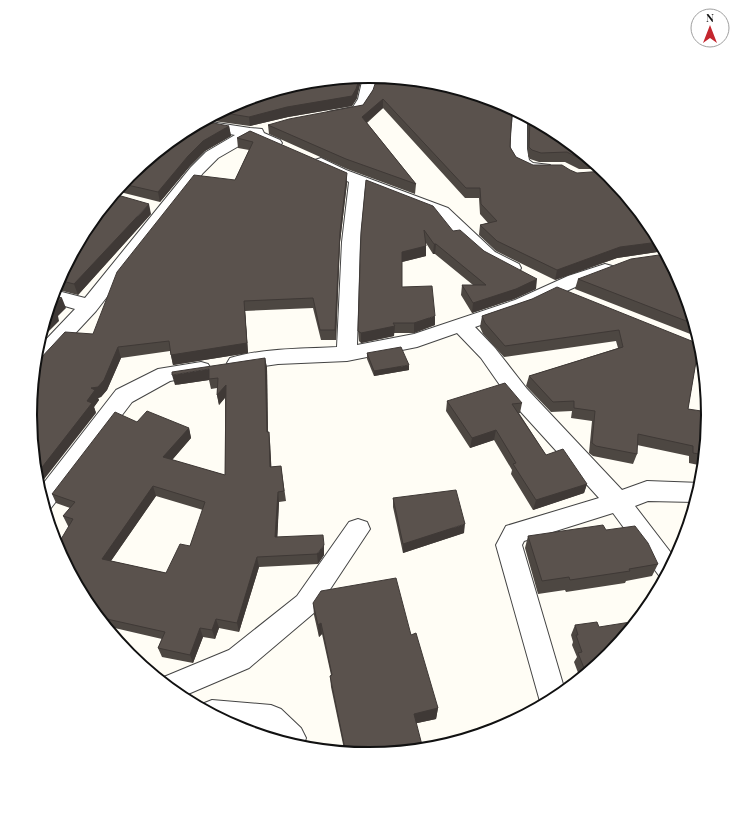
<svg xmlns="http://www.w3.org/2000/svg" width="738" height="830" font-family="'Playfair Display',serif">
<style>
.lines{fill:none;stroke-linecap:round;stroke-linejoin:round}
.minor-casing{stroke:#444;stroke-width:2}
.minor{fill:#fff;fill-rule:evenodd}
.wall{fill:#4d4742;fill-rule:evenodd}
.shaded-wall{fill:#3f3936}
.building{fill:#5a524d;stroke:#3f3936;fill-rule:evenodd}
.rim{fill:none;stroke:#111;stroke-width:2}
</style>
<rect width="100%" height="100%" fill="#fffdf5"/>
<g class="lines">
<!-- minor casing -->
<g class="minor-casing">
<g id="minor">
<path d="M 369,76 L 377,77 L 372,99 L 363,113 L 333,119 L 328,118 L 326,115 L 328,112 L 353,107 L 358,99 L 363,77 Z"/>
<path d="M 514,110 L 527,117 L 527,149 L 529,160 L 533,163 L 550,165 L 552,168 L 550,171 C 542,173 535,173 528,172 C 503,165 512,132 513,113 Z"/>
<path d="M 204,121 L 250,128 L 262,129 L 264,133 L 280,140 L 282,143 L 280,146 L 274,148 L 268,146 L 251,139 L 218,158 L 203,173 L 96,311 L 42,369 L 34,371 L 36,350 L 75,309 L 51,302 L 54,290 L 85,298 L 191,167 L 206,152 L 235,135 L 192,127 Z"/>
<path d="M 321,158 L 346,170 L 448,208 L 495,252 L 519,264 L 521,268 L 519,272 L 512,274 L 505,272 L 483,260 L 436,216 L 365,188 L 360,242 L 357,345 L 414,334 L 515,300 L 568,276 L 605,264 L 612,266 L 614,270 L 612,274 L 582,284 L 529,308 L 475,327 L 495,348 L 527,389 L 622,490 L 647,481 L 701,483 L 695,502 L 648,501 L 635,506 L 675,558 L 664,578 L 660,577 L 613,513 L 524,541 L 522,545 L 565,691 L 557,697 L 541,705 L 496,545 L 506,526 L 599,498 L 511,401 L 481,358 L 457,333 L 417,347 L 347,361 L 278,364 L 237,370 L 230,368 L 227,363 L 230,358 C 264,348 302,349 337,347 L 342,242 L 349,182 L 315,166 L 313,163 L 315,160 Z"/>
<path d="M 201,362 L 208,364 L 211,369 L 208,374 L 170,381 L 132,402 L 51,508 L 45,510 L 39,489 L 116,390 L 158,369 Z"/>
<path d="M 358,519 L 367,522 L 370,529 L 315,612 L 249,668 L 181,697 L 159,679 L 229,650 L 297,596 L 349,522 Z"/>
<path d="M 212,700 L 271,705 L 281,709 L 301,728 L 306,738 L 303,747 L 269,737 L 264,733 L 251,732 L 239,728 L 200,707 L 202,704 Z"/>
</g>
</g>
<!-- minor -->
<use href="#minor" class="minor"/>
</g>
<!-- wall -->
<g class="wall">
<path d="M 377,77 L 435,83 L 377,82 Z"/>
<path d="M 373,90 L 512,111 L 510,147 L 516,157 L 651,227 L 664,251 L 617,258 L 555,280 L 496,251 L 479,235 L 480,225 L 488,223 L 480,214 L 479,198 L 465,198 L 383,108 L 367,123 L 416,184 L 415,194 L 347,169 L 269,134 L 268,125 L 363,105 Z"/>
<path d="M 357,98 L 352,106 L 288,117 L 250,126 L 206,120 L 239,102 Z"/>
<path d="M 528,118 L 558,133 L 601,169 L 579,169 L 565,162 L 539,162 L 530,159 L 528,156 Z"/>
<path d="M 229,126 L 231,136 L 205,151 L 190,166 L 160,202 L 116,191 L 129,175 Z"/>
<path d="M 250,131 L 347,183 L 340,242 L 336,340 L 321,340 L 313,308 L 245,311 L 248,353 L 173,365 L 170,351 L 121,358 L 107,390 L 101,397 L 98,398 L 99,400 L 94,407 L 96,413 L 39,360 L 93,334 L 235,180 L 249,150 L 238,148 L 237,138 Z"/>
<path d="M 366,180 L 453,231 L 484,251 L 536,289 L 514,299 L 472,313 L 461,295 L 462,285 L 473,285 L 435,254 L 433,254 L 426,243 L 426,256 L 402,262 L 402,287 L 435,325 L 414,333 L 394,333 L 394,336 L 361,343 L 359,341 L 358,331 Z"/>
<path d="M 151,214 L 78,295 L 55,289 L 56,285 L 87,226 Z"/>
<path d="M 578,279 L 682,285 L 698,337 L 575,289 Z"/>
<path d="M 532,299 L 699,344 L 688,409 L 708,415 L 703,466 L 689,463 L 689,456 L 637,445 L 637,454 L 633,464 L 593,456 L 589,453 L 592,421 L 571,418 L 572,411 L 551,412 L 526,386 L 529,376 L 618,348 L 616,341 L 504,357 L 483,334 L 480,327 L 482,316 Z"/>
<path d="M 367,353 L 409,370 L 374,376 L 367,359 Z"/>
<path d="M 265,358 L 267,368 L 268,432 L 269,432 L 270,442 L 271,467 L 281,466 L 286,501 L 279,502 L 277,537 L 324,555 L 318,564 L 259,567 L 239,632 L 219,628 L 215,639 L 203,637 L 193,663 L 162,657 L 158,648 L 162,639 L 106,626 L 87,603 L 69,526 L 68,526 L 63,516 L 70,508 L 56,503 L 52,494 L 137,422 L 189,428 L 191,438 L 172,460 L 225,475 L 225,398 L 219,405 L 217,395 L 217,388 L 211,389 L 209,380 L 175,385 ZM 156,496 L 203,510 L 190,546 L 166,573 L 111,561 Z"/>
<path d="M 447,401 L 522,403 L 520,413 L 519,413 L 546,455 L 587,484 L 584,493 L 533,510 L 511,474 L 512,470 L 494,440 L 470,448 L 446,411 Z"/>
<path d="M 393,498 L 464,533 L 403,553 L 393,507 Z"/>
<path d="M 606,530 L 658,564 L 652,576 L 626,581 L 625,583 L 566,592 L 565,590 L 538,594 L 525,548 L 528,536 Z"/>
<path d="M 313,603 L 411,635 L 438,708 L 436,719 L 417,723 L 344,749 L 331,687 L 330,676 L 331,675 L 322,634 L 319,637 L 314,615 Z"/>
<path d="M 575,625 L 599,627 L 609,655 L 580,678 L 574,662 L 577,657 L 572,645 L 573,642 L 571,635 Z"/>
</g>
<!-- shaded-wall -->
<g class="shaded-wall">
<path d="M 360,77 L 362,77 L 357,98 L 352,106 L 288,117 L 250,126 L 249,117 Z"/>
<path d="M 383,99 L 383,108 L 362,126 L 362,117 Z"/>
<path d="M 229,126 L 231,136 L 205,151 L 190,166 L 160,202 L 158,192 L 188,156 L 203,141 Z"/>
<path d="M 347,173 L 347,183 L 340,242 L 336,340 L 335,330 L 340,232 Z"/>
<path d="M 149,204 L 151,214 L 78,295 L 74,284 Z"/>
<path d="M 659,242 L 664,251 L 617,258 L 555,280 L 557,270 L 620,247 Z"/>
<path d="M 434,244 L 436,244 L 435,254 L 433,254 Z"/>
<path d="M 426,246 L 426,256 L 402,262 L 402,252 Z"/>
<path d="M 537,279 L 536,289 L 514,299 L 472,313 L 473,303 Z"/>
<path d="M 62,298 L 66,308 L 58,316 L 59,321 L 42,338 L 43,340 L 37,347 L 45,321 L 51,309 Z"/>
<path d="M 244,301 L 245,311 L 248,353 L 173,365 L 171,355 Z"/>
<path d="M 435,316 L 435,325 L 414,333 L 414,323 Z"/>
<path d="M 395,326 L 394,336 L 361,343 L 361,333 Z"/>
<path d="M 118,347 L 121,358 L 107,390 L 101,397 L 98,398 L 99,400 L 94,407 L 96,413 L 38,487 L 36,481 L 36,475 L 87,401 L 91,388 Z"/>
<path d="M 265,358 L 267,368 L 268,442 L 267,432 Z"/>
<path d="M 409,365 L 409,370 L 374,376 L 374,371 Z"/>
<path d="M 209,369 L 209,380 L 175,385 L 172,375 Z"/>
<path d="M 226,385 L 227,395 L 219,405 L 217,395 Z"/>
<path d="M 189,428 L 191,438 L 166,467 L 163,457 Z"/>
<path d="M 496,430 L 494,440 L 470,448 L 472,438 Z"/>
<path d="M 269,432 L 270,442 L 272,477 L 270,467 Z"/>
<path d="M 587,484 L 584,493 L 533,510 L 536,500 Z"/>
<path d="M 153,486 L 156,496 L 106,568 L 102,559 Z"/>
<path d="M 278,492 L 279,502 L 277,547 L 275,537 Z"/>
<path d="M 465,524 L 464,533 L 403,553 L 403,544 Z"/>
<path d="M 324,545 L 324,555 L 318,564 L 317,554 Z"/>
<path d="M 257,557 L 259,567 L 239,632 L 237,623 Z"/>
<path d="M 216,619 L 219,628 L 215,639 L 212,630 Z"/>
<path d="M 321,623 L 322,634 L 319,637 L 318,625 Z"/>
<path d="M 200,628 L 203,637 L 193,663 L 190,655 Z"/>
<path d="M 438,708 L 436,719 L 413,724 L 414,714 Z"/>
</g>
<!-- building -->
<g class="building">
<path d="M 360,77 L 356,89 L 352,96 L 287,107 L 249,117 L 219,112 L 239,102 L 303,82 Z"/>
<path d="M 375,84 L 440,84 L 499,102 L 512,109 L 510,147 L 516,157 L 533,165 L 562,165 L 570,170 L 577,173 L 604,171 L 609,175 L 651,227 L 659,242 L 620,247 L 557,270 L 497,241 L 480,225 L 497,221 L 481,204 L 480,188 L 466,188 L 383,99 L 362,117 L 416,184 L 346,159 L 268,125 L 289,119 L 363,105 L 373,90 Z"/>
<path d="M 530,118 L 558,133 L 589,159 L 582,160 L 567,152 L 541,153 L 532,150 L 529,147 Z"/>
<path d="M 203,121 L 229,126 L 203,141 L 188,156 L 158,192 L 123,184 L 129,175 L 181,133 Z"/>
<path d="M 250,131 L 347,173 L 340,232 L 335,330 L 320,330 L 313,298 L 244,301 L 247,343 L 171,355 L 169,341 L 118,347 L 104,380 L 98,387 L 91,388 L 95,390 L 87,401 L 92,403 L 36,475 L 30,415 L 35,361 L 39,360 L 65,332 L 93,334 L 117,272 L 194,175 L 235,180 L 253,142 L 237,138 Z"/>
<path d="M 366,180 L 433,206 L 453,231 L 460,230 L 484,251 L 537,279 L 516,289 L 473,303 L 462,285 L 486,285 L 436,244 L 434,244 L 424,230 L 426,246 L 402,252 L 402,287 L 432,286 L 435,316 L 414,323 L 393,323 L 395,326 L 361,333 L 358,331 L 361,232 Z"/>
<path d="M 114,194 L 149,204 L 74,284 L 58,280 L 87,226 Z"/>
<path d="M 666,254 L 682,285 L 694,324 L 578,279 L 631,259 Z"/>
<path d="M 557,287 L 699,344 L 688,409 L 708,412 L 708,415 L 704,455 L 693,453 L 693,446 L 638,434 L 637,454 L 596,446 L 592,443 L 595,411 L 574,408 L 574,401 L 553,402 L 529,376 L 623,347 L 619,330 L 505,346 L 485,323 L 482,316 L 532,299 Z"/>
<path d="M 53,295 L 62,298 L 51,309 L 55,311 L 45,321 Z"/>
<path d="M 401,347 L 409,365 L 374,371 L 367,353 Z"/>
<path d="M 265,358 L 267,432 L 269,432 L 270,467 L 281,466 L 284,491 L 278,492 L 275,537 L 323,535 L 324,545 L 317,554 L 257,557 L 237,623 L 216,619 L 212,630 L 200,628 L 190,655 L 158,648 L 165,632 L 98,617 L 87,603 L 57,546 L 73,519 L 63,516 L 75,502 L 52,494 L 115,412 L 137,422 L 147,411 L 189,428 L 163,457 L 225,475 L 226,385 L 217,395 L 218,378 L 209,379 L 209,369 L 172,375 L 172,372 ZM 153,486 L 205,502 L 190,546 L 180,544 L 166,573 L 102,559 Z"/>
<path d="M 505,383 L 522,403 L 512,404 L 546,455 L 563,449 L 587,484 L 536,500 L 513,464 L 516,463 L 496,430 L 472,438 L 447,401 Z"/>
<path d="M 456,490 L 465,524 L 403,544 L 393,498 Z"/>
<path d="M 603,525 L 606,530 L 635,526 L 648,543 L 658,564 L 629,569 L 630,571 L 570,580 L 569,577 L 542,581 L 528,536 Z"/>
<path d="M 396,578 L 411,635 L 416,633 L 438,708 L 414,714 L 423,749 L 369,754 L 336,751 L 345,749 L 330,676 L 332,675 L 321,623 L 318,625 L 313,603 L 321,591 Z"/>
<path d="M 637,621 L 609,655 L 586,673 L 578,653 L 582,652 L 576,635 L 578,635 L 575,625 L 597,622 L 599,627 Z"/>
</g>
<!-- crop -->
<path d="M0 0H738V830H0ZM37 415a332 332 0 1 1 664 0a332 332 0 1 1-664 0Z" fill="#fff" fill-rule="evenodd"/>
<path class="rim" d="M37 415a332 332 0 1 1 664 0a332 332 0 1 1-664 0Z"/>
<!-- north arrow -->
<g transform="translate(710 28)"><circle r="19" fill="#ffffff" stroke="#a0a0a0"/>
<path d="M0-3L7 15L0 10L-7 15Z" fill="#c4262e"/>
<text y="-6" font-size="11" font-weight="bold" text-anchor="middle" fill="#111111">N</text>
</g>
</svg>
